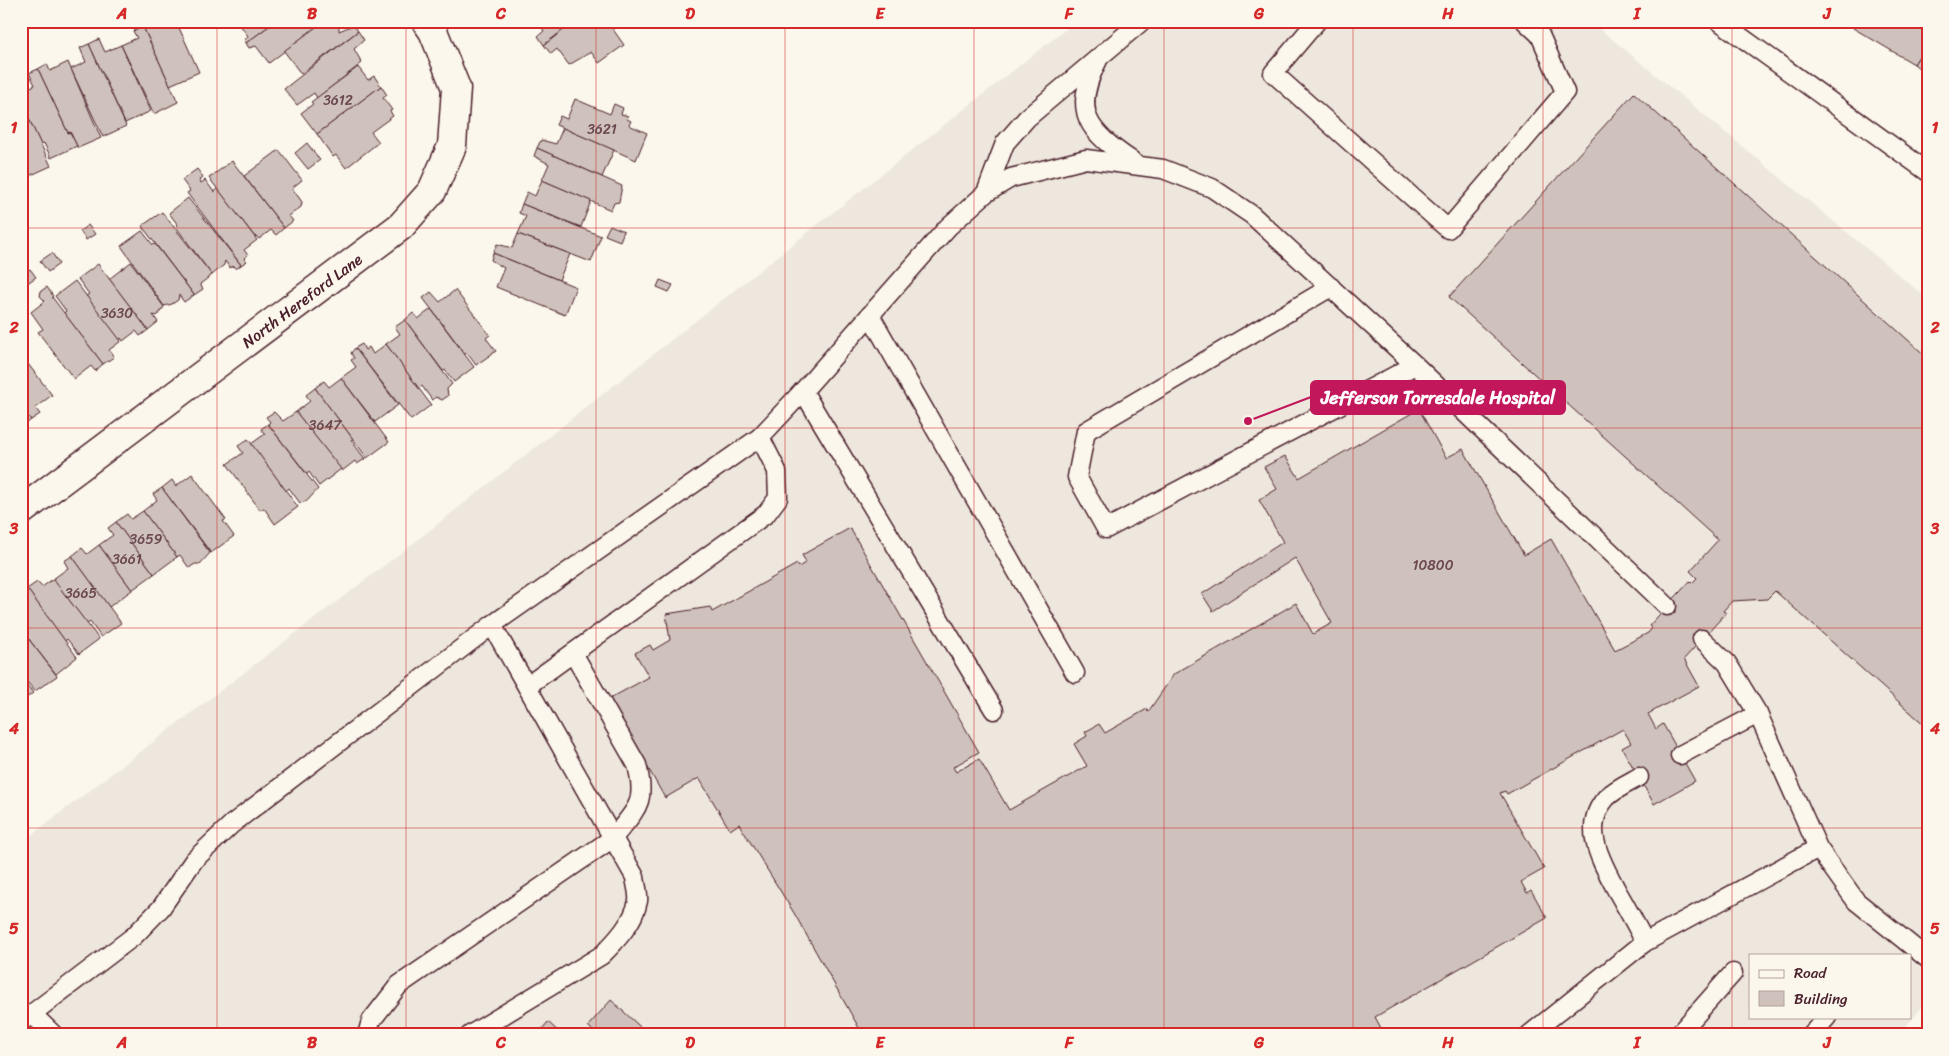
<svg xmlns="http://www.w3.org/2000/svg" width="1949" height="1056" font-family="Sriracha,sans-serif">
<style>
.built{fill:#eee7de;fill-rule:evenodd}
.building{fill:#cfc2bc;stroke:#4a1f2b}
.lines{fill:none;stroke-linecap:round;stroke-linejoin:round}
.service-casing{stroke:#4a1f2b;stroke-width:21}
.minor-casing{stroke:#4a1f2b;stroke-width:31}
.service{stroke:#fbf7ec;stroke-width:18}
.minor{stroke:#fbf7ec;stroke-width:28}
.grid{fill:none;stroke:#d62828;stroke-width:1;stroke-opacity:0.55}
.labels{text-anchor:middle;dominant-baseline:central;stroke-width:4.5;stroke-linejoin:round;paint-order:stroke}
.number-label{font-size:14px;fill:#6b484f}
.street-label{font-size:16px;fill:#4a1f2b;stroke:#fbf7ec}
.leader{fill:none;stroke:#c2185b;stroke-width:2}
.callout-dot{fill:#c2185b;stroke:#fbf7ec;stroke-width:2}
.callout{fill:#c2185b;stroke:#c2185b;stroke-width:2}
.callout-label{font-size:18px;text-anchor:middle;font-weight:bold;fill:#fff}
.neatline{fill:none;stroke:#d62828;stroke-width:2}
.grid-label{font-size:16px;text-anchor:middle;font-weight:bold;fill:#d62828}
</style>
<rect width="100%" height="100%" fill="#fbf7ec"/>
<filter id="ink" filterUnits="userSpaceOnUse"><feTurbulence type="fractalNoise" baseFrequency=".02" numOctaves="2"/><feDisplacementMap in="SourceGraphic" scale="10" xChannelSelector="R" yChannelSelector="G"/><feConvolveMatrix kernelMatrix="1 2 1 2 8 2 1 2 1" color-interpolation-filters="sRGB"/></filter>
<g filter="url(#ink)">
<!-- built -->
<path class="built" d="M 1076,21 L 1590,21 L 1928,299 L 1928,1000 L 1899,1035 L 21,1035 L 21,843 L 415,542 ZM 1750,955 L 1910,955 L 1910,1017 L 1750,1017 Z"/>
<!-- building -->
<g class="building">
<path d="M 167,21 L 176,21 L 199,72 L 170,85 L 143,27 L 153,22 L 156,27 Z"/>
<path d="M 237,21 L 276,21 L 246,43 L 244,41 L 248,36 Z"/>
<path d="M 276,21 L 324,21 L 269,63 L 256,46 L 249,48 L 246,43 Z"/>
<path d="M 324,21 L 333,21 L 339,27 L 339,31 L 353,25 L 358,31 L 301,74 L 284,51 Z"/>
<path d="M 537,21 L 575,21 L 544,45 L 538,36 L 544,31 Z"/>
<path d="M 575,21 L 607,21 L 624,45 L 599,63 L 591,52 L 569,65 L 557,49 L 551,54 L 544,45 Z"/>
<path d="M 834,21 L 850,21 L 848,29 L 833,25 Z"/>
<path d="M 1858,21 L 1928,21 L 1928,43 L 1914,64 L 1853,28 Z"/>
<path d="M 143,27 L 178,102 L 154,114 L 121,45 L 137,38 L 133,31 Z"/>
<path d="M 358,31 L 364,40 L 354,49 L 362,63 L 317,98 L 314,93 L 297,105 L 284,89 Z"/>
<path d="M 99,39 L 105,52 L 121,45 L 151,111 L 125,123 L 89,44 Z"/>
<path d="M 1928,43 L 1928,69 L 1923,65 L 1920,69 L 1914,64 Z"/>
<path d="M 89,44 L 126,126 L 103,137 L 71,69 L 86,62 L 80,48 Z"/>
<path d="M 68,62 L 101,138 L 78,148 L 70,132 L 68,133 L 38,69 L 47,64 L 50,71 Z"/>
<path d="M 358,67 L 368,80 L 374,76 L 381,86 L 317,134 L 301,113 L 313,104 L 311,102 Z"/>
<path d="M 38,69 L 68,133 L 70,132 L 77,146 L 51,158 L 44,143 L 41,145 L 21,102 L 21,91 L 35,85 L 29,73 Z"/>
<path d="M 381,86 L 387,95 L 383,98 L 392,110 L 390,111 L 393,116 L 371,132 L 379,142 L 346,168 L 336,155 L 333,157 L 317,134 Z"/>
<path d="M 1634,93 L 1928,358 L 1928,728 L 1775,591 L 1767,599 L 1732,601 L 1723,611 L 1726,613 L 1684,659 L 1699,686 L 1648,714 L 1656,729 L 1663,724 L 1695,781 L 1654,804 L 1622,748 L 1631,743 L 1623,729 L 1507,794 L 1505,791 L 1500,793 L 1544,869 L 1521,882 L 1527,893 L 1531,890 L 1547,918 L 1375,1017 L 1381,1028 L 1370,1035 L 863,1035 L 794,913 L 739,824 L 730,830 L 699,778 L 665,798 L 609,699 L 649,677 L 635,653 L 650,645 L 653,650 L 670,640 L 666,614 L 710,607 L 712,612 L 797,564 L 799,567 L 806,562 L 802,555 L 850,528 L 979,752 L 953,767 L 956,772 L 979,759 L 1009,810 L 1087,766 L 1074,744 L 1087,736 L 1085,732 L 1099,724 L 1105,733 L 1147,709 L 1148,712 L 1174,674 L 1296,603 L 1313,634 L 1332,623 L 1295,558 L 1213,611 L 1202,594 L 1283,542 L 1259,500 L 1277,489 L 1264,467 L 1285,456 L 1299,478 L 1419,409 L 1446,458 L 1463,449 L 1524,555 L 1551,539 L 1615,650 L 1648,633 L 1652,628 L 1649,626 L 1690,581 L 1692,583 L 1697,578 L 1690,571 L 1718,540 L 1449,297 Z"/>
<path d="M 575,99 L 610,114 L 614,104 L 623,108 L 621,114 L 628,116 L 627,119 L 631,121 L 629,125 L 647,133 L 636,160 L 556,125 L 560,116 L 567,119 Z"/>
<path d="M 21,102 L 51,166 L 29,176 L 21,159 Z"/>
<path d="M 563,128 L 614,150 L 602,177 L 537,148 L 541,140 L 556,144 Z"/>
<path d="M 307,143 L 320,160 L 308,169 L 295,153 Z"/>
<path d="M 537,148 L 622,186 L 619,202 L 614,203 L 611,210 L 542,180 L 549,164 L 534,156 Z"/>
<path d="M 279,150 L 302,180 L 292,188 L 302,202 L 301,207 L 289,216 L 293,221 L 284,228 L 244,176 Z"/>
<path d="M 232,161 L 284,228 L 276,235 L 271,230 L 259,239 L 256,236 L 255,237 L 209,178 Z"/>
<path d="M 197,169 L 203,177 L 199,180 L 201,183 L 205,180 L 214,192 L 218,189 L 257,240 L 244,250 L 248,255 L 244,258 L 247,261 L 241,265 L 187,193 L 190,191 L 182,180 Z"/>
<path d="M 542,180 L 591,201 L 581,227 L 522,204 L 527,192 L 535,196 Z"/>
<path d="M 188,198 L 241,265 L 236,269 L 233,266 L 230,268 L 225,261 L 224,265 L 212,275 L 176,227 L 178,225 L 169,213 Z"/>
<path d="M 522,204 L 601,236 L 591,262 L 518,234 L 526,216 L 519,213 Z"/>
<path d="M 162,212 L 212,275 L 200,284 L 203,289 L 194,295 L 142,226 Z"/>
<path d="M 88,225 L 95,234 L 86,240 L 80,231 Z"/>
<path d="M 610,225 L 624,231 L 620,241 L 605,235 Z"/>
<path d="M 142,231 L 153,245 L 155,244 L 194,295 L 184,302 L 179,295 L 178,300 L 172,304 L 164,306 L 121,246 Z"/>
<path d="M 518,234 L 570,254 L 559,280 L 493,253 L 497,244 L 512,248 Z"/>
<path d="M 52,253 L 59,264 L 48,272 L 40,261 Z"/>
<path d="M 493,253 L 576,287 L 565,315 L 496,287 L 504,268 L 491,260 Z"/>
<path d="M 131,262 L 164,307 L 157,316 L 153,315 L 158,322 L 148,330 L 109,279 Z"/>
<path d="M 98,264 L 148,330 L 140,336 L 136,331 L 123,341 L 121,338 L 119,340 L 86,296 L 89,294 L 78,279 Z"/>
<path d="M 30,269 L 36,277 L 26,284 L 21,275 Z"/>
<path d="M 660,280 L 673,285 L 669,292 L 657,287 Z"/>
<path d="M 75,281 L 121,341 L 109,350 L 114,357 L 103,364 L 64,313 L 66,311 L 55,296 Z"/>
<path d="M 47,287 L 53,296 L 52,297 L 103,364 L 95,371 L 91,366 L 74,379 L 38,332 L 43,329 L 31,312 L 45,301 L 40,296 L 41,291 Z"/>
<path d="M 455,290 L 490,335 L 486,338 L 496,351 L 476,365 L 467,353 L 465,354 L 423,298 L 431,292 L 440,302 Z"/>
<path d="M 431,309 L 474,367 L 454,382 L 445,370 L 443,371 L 405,320 L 413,313 L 418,319 Z"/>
<path d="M 405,320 L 452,384 L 447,389 L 448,396 L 442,400 L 436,397 L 432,400 L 422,386 L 419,389 L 386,344 L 400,334 L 395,327 Z"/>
<path d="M 362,344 L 365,350 L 369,347 L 373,354 L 386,344 L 431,405 L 411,420 L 355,348 Z"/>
<path d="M 355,348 L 398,405 L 375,422 L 341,378 L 356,367 L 351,360 L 354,358 L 351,353 Z"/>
<path d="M 21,355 L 52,395 L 35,408 L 40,414 L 31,420 L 21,407 Z"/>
<path d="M 341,378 L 389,442 L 367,458 L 315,388 L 324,381 L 329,387 Z"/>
<path d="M 315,388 L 353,439 L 351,440 L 365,459 L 357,464 L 355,461 L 342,471 L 296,412 L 310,401 L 306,395 Z"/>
<path d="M 21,407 L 31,420 L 22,427 L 21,427 Z"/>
<path d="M 274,412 L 283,421 L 296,412 L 341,469 L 319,486 L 309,472 L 307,474 L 268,424 L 270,422 L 266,417 Z"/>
<path d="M 268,424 L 318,489 L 307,501 L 300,503 L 289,488 L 286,491 L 251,444 L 265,434 L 261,429 Z"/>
<path d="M 248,439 L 298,507 L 275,524 L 264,508 L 260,510 L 227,464 L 243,453 L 238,446 Z"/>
<path d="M 192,474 L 226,520 L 223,521 L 234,536 L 211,553 L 162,488 L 172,480 L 176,486 Z"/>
<path d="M 162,488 L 210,553 L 200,564 L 195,564 L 189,568 L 180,555 L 177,557 L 143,511 L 157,500 L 153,494 Z"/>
<path d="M 143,511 L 177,557 L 154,574 L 116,522 L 127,514 L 131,519 Z"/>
<path d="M 116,522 L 154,574 L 132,590 L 99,545 L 113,535 L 108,528 Z"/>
<path d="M 99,545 L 132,590 L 109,607 L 72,556 L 82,548 L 87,554 Z"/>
<path d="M 72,556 L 121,623 L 101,637 L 90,622 L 87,624 L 53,579 L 68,568 L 64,561 Z"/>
<path d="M 53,579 L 99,639 L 79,654 L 67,639 L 65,641 L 27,589 L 37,582 L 42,587 Z"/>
<path d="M 25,586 L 77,657 L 56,674 L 21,629 L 21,593 L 23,592 L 21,589 Z"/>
<path d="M 21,629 L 57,676 L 35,691 L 21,675 Z"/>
<path d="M 21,676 L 33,693 L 21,702 Z"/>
<path d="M 611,1000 L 649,1035 L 597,1035 L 588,1026 Z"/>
<path d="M 548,1022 L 562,1035 L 537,1035 Z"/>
</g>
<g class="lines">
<!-- service casing -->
<g class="service-casing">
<g id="service">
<path d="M 1317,21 L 1273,73 L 1448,229 L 1565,92 L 1540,35 L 1525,21"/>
<path d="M 1719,21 L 1928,172"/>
<path d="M 1098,60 C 1071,113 1088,131 1132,161"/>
<path d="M 986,193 L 1005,143 L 1027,118 L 1142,21"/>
<path d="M 1331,287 L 1086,431 L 1077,477 L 1106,529 L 1415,365"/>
<path d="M 870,315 L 1075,673"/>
<path d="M 803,391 L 994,710"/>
<path d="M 1702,639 L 1727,663 L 1758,714 L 1818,848 L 1856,901 L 1928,959"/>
<path d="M 527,686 L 766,514 L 778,498 L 777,471 L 760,437"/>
<path d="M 1680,755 L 1758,714"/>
<path d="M 1639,777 C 1628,783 1615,789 1606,798 C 1580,828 1602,862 1617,891 C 1627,908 1636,925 1645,942"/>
<path d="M 32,1014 L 54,1035"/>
<path d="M 21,1022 L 134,936 L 161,908 L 194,860 L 232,824 L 492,625 L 760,437 L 803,391 L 948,227 L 986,193 L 1011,178 L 1086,159 L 1163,169 L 1212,188 L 1252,215 L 1415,365 L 1667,606"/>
<path d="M 367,1035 L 371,1021 L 399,985 L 613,838 C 636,809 647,804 637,765 L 573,653"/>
<path d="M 470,1035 L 602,955 C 616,941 634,922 638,901 C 639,894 636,885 635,877 L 492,625"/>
<path d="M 1529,1035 L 1645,942 L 1818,848"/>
<path d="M 1678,1035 L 1733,973"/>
<path d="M 1811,1035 L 1827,1017"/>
</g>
</g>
<!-- minor casing -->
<g class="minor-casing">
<g id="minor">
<path id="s1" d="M 21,511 L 401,226 L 432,191 L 452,146 L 456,88 L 433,31 L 426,21"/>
</g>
</g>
<!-- service -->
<use href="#service" class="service"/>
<!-- minor -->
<use href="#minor" class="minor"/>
</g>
</g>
<!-- grid -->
<path class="grid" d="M 217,21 L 217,1035M 406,21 L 406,1035M 596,21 L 596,1035M 785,21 L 785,1035M 974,21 L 974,1035M 1164,21 L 1164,1035M 1353,21 L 1353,1035M 1543,21 L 1543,1035M 1732,21 L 1732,1035M 21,228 L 1928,228M 21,428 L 1928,428M 21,628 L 1928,628M 21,828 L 1928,828"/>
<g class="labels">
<!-- number labels -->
<g class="number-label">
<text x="338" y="100">3612</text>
<text x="602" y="129">3621</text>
<text x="117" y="313">3630</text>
<text x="325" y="425">3647</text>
<text x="146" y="539">3659</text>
<text x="127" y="559">3661</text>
<text x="1433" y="565">10800</text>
<text x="81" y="593">3665</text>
</g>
<!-- street labels -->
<g class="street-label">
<text stroke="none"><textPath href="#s1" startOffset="351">North Hereford Lane</textPath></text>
</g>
</g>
<!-- callouts -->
<path class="leader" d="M1248 421L1311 397"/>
<circle class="callout-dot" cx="1248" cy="421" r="5"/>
<rect class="callout" x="1311" y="381" width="254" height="33" rx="5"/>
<g class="callout-label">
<text x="1438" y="404">Jefferson Torresdale Hospital</text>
</g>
<!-- margin -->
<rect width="1949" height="1056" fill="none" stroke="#fbf7ec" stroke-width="55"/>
<!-- legend -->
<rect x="1749" y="954" width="162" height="65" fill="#fbf7ec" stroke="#b4a19f"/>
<rect x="1759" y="970" width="25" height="8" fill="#fbf7ec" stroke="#b4a19f"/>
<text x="1794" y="978" font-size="15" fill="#4a1f2b">Road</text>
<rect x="1759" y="991" width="25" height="15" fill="#cfc2bc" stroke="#b4a19f"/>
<text x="1794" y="1004" font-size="15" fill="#4a1f2b">Building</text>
<rect x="28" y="28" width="1894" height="1000" class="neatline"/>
<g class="grid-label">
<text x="122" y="19">A</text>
<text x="312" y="19">B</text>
<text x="501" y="19">C</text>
<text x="690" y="19">D</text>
<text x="880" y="19">E</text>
<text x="1069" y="19">F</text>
<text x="1259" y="19">G</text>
<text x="1448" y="19">H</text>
<text x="1637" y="19">I</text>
<text x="1827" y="19">J</text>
<text x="14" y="133">1</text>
<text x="1935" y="133">1</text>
<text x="14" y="333">2</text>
<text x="1935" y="333">2</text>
<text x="14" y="534">3</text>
<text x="1935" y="534">3</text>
<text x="14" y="734">4</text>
<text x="1935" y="734">4</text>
<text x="14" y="934">5</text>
<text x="1935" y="934">5</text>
<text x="122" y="1048">A</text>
<text x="312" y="1048">B</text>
<text x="501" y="1048">C</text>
<text x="690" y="1048">D</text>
<text x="880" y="1048">E</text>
<text x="1069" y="1048">F</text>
<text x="1259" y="1048">G</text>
<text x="1448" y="1048">H</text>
<text x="1637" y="1048">I</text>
<text x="1827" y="1048">J</text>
</g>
</svg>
